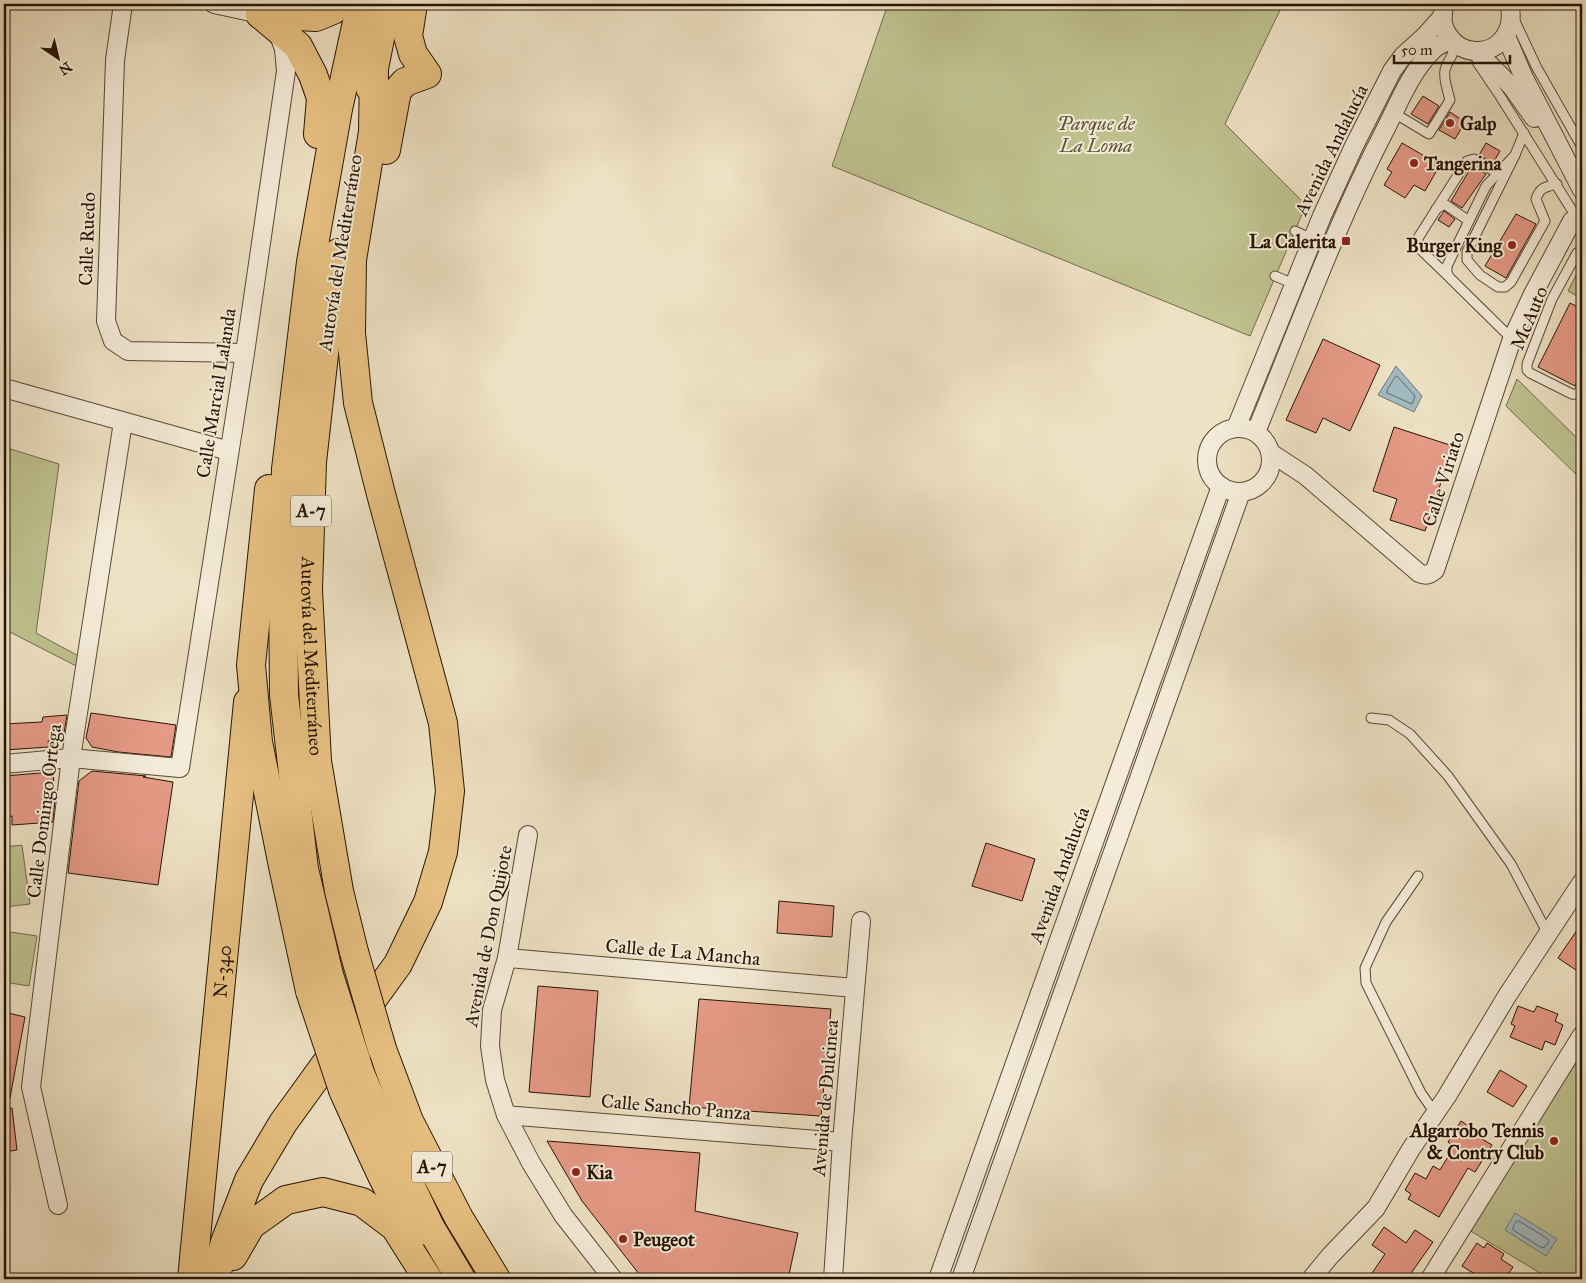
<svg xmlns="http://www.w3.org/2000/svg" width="1586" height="1283" font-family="'IM FELL Great Primer',serif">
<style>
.green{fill:#bfc290;stroke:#726b4a}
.water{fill:#a1bac0;stroke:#707875}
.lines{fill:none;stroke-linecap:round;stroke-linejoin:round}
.shore{stroke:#646762;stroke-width:1}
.building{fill:#e69a87;stroke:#261404}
.lane-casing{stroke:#584834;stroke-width:11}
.street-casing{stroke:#584834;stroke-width:20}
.primary-casing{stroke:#261404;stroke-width:30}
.highway-casing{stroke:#261404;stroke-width:30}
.lane{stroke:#f4ecd9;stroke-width:9}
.street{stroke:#f4ecd9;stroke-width:18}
.primary{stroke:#e7c182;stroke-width:28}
.highway{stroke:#e7c182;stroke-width:28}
.highway-bridge-casing{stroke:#261404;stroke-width:30;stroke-linecap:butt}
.highway-bridge{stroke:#e7c182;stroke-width:28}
.poi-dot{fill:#8f2418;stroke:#f4ecd9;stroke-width:2}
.labels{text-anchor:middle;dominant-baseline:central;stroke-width:4;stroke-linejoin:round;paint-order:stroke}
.shield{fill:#f4ecd9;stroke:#645544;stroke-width:1}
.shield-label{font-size:18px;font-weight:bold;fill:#261404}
.park-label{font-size:19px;font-style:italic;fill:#5c5135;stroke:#f4ecd9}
.poi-label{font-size:19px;font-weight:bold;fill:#261404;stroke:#f4ecd9;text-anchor:start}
.street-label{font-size:19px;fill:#261404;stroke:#f4ecd9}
</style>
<rect width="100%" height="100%" fill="#eee2c4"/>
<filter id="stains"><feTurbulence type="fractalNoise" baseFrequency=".004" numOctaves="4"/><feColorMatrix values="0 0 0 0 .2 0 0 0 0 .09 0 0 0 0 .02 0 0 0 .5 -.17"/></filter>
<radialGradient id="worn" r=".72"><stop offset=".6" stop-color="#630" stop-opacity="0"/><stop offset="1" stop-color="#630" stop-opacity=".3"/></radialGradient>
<!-- green -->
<g class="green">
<path d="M 888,4 L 1283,4 L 1225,124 L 1306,205 L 1250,336 L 832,166 Z"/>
<path d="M 1576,275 L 1582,279 L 1582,299 L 1568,291 Z"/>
<path d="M 1517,379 L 1582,443 L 1582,480 L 1506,406 Z"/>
<path d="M 4,447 L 59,464 L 36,633 L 86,660 L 84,670 L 4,629 Z"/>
<path d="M 22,845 L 30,904 L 4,907 L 4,847 Z"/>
<path d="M 4,931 L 37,936 L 29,986 L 4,982 Z"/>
<path d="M 1582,1051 L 1582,1279 L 1576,1279 L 1570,1273 L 1566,1279 L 1550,1279 L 1469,1230 Z"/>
</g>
<!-- water -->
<g class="water">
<path d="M 1396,366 L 1422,396 L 1414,412 L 1378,395 Z"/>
<path d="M 1515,1213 L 1557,1239 L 1546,1256 L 1505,1230 Z"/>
</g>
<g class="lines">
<!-- shore -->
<g class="shore">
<path d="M 1397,376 L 1415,396 L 1412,404 L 1387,393 L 1387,390 L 1395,377 Z"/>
<path d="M 1519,1221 L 1548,1239 L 1549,1242 L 1545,1247 L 1542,1248 L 1513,1230 L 1513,1227 L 1516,1222 Z"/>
</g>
</g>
<!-- building -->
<g class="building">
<path d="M 1423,96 L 1439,106 L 1428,124 L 1411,114 Z"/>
<path d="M 1450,112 L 1465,122 L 1455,139 L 1439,130 Z"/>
<path d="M 1402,143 L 1440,165 L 1425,191 L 1414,185 L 1405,198 L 1384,185 L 1392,172 L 1387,169 Z"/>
<path d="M 1486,143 L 1500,151 L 1493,163 L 1479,155 Z"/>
<path d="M 1472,166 L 1486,174 L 1462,208 L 1451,201 Z"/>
<path d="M 1444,211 L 1455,219 L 1449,227 L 1438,220 Z"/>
<path d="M 1516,214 L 1536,224 L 1506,278 L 1485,266 Z"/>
<path d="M 1570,303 L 1582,309 L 1582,371 L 1575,386 L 1538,367 Z"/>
<path d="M 1323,339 L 1380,365 L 1350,431 L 1323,418 L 1316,433 L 1286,420 Z"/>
<path d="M 1394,427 L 1453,446 L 1425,531 L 1390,520 L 1397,499 L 1373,491 Z"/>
<path d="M 91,713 L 176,725 L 171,757 L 118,752 L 92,747 L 86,738 Z"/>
<path d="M 67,715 L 63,739 L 48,741 L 49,747 L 4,750 L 4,724 L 42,722 L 43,717 Z"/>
<path d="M 92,771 L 146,776 L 143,777 L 173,782 L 158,885 L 68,873 L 79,781 Z"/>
<path d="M 53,772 L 55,800 L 53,822 L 12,825 L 12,816 L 4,817 L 4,776 Z"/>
<path d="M 986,843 L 1035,859 L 1022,901 L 972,886 Z"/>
<path d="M 779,901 L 834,906 L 832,937 L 777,933 Z"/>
<path d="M 1582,923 L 1582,974 L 1558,958 Z"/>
<path d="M 538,986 L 598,991 L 590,1097 L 529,1092 Z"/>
<path d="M 699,999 L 831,1009 L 821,1116 L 689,1107 Z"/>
<path d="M 1518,1006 L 1534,1012 L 1537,1006 L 1558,1014 L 1555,1021 L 1563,1025 L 1555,1045 L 1545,1041 L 1542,1050 L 1510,1037 L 1515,1026 L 1511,1024 Z"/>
<path d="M 4,1012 L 25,1017 L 10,1098 L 4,1098 Z"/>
<path d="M 1500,1070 L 1527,1086 L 1513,1107 L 1487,1092 Z"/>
<path d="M 12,1108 L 17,1150 L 4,1152 L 4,1109 Z"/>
<path d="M 1461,1121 L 1479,1133 L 1477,1136 L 1492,1145 L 1475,1172 L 1468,1168 L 1439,1217 L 1408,1199 L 1411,1194 L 1405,1190 L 1415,1173 L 1426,1179 L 1433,1166 L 1440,1170 L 1454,1147 L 1448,1142 Z"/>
<path d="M 547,1141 L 700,1153 L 695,1211 L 798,1233 L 788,1279 L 643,1279 L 582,1201 Z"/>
<path d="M 1384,1227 L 1406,1243 L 1415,1230 L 1433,1242 L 1407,1279 L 1368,1279 L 1385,1254 L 1372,1245 Z"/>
<path d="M 1477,1243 L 1484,1248 L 1487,1243 L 1504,1254 L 1501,1259 L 1513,1267 L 1505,1279 L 1483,1279 L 1462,1266 Z"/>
</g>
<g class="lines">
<!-- lane casing -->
<g class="lane-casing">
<g id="lane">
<path d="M 1513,17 L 1537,68 L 1582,147"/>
<path d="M 1477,62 L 1500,96 L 1582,226"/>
<path d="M 1396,109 L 1399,116 L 1429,134 L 1450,100 C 1448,91 1443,79 1445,70 C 1447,60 1455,56 1454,43"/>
<path d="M 1515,155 L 1467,252 L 1467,260 L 1480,275 L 1498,287 L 1505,287 L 1511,282 L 1545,221 L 1536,199 C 1540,187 1545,187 1557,184"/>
<path d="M 1436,209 L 1443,205 L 1446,205 L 1469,221"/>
<path d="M 1295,231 L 1312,239"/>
<path d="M 1582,250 L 1577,253 L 1552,299 L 1527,364 L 1527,370 L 1530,373 L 1572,394 C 1578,395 1580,391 1582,386"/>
<path d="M 1275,276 L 1294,284"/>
<path d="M 1448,276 L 1420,249 L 1418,243 L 1418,238 L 1467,161 L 1474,159 L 1497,173"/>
<path d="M 1512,339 L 1450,278 L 1447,273 L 1447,266 L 1486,186 L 1515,155 L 1524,133"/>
<path d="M 1371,718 L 1389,720 L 1410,734 L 1448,776 L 1511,864 L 1548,934"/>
<path d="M 1418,876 L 1386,922 L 1365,968 L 1366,983 L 1421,1093 L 1435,1113"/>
</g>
</g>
<!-- street casing -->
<g class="street-casing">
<g id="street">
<path d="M 123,4 L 115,60 L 106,321 L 113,341 L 128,351 L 245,353"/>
<path d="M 214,4 L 260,14"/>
<path d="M 1445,4 C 1436,25 1452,50 1475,51 C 1501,53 1516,27 1509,4"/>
<path d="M 1506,36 L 1524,78 L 1582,190"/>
<path d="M 1476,51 L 1512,87 L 1534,118"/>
<path d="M 4,388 L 229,451"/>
<path d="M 1236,428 L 1322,216 L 1354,146 L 1392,71 L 1403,56 L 1424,37 L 1443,16"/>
<circle cx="1239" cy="460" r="32"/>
<path d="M 1256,432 C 1297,332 1334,229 1384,132 C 1398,105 1410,73 1432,51 C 1437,45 1444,43 1451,40"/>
<path d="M 1271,453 L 1306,476 L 1419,573 C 1426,576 1429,575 1435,570 L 1512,339 L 1533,294 L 1572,221 L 1577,217"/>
<path d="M 4,764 L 71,758 L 180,768 L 245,353 L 286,71 L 284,49 L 277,30"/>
<path d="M 528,835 L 507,958 L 492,1010 L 490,1046 L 495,1080 L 506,1115 L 531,1163 L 563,1215 L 613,1279"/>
<path d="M 507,958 L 855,988"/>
<path d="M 506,1115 L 842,1142"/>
<path d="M 58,1205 L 31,1087 L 71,758 L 123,422"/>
<path d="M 833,1279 L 842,1142 L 861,921"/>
<path d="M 938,1279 L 1221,486"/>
<path d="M 961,1279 L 1241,492"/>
<path d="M 1311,1279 L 1330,1256 L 1376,1208 L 1411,1149 L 1447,1096 L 1507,996 L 1582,882"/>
<path d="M 1430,1279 L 1582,1035"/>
</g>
</g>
<!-- primary casing -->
<g class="primary-casing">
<g id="primary">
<path id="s1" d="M 192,1279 L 248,702"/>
</g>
</g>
<!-- highway casing -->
<g class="highway-casing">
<g id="highway">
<path d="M 260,14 L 298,46 L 313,75 L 321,98 L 318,134"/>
<path d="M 260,14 L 316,17 L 333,10 L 336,4"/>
<path d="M 370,88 L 387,4"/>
<path d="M 386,150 L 397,91 L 405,82 L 427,74 L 413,54 L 408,36 L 413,4"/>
<path id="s2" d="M 338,253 L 330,301 L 312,462 L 308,590 L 317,761 L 339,891 L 354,952"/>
<path d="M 269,489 L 251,665 L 258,742 L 284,871 L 310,991"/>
<path d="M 329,975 L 304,869 L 284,695 L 283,587 L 286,469 L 311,262 L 338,109 L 361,4"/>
<path d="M 382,1049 L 409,1121 L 459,1218 L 496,1279"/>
<path d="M 360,1073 L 388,1138 L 430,1227 L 461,1279"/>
<path d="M 343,1090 C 365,1139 386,1188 413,1235"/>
<path d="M 233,1256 L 251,1225 L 286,1200 L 323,1192 L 362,1202 L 395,1227 L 428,1279"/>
<path d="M 215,1279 L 225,1242 L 249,1180 L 283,1123 L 398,964 L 428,902 L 443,852 L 450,791 L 443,723 L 381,494 L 358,403 L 351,333 L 352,260 L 373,132 L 374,71"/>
</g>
</g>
<!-- lane -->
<use href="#lane" class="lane"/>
<!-- street -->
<use href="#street" class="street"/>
<!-- primary -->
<use href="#primary" class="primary"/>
<!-- highway -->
<use href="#highway" class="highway"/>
<!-- highway-bridge casing -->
<g class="highway-bridge-casing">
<g id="highway-bridge">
<path d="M 354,952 L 382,1049"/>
<path d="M 329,975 L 360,1073"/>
<path d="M 310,991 L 343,1090"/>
</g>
</g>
<!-- highway-bridge -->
<use href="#highway-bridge" class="highway-bridge"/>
</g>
<!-- markers -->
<g class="poi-dot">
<circle cx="1450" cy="123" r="5"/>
<circle cx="1414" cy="163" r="5"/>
<rect x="1341" y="236" width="10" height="10" rx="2.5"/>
<circle cx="1512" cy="245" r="5"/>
<circle cx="1554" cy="1141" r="5"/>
<circle cx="576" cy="1172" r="5"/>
<circle cx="623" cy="1239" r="5"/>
</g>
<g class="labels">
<!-- shield labels -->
<g class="shield">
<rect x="291" y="495.5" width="40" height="31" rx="4"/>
<rect x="412" y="1151.5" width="40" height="31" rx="4"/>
</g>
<g class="shield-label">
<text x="311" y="511">A-7</text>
<text x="432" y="1167">A-7</text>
</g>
<!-- park labels -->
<g class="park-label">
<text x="1096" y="123">Parque de<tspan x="1096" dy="22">La Loma</tspan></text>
</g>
<!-- poi labels -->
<g class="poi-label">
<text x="1460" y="123">Galp</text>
<text x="1424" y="163">Tangerina</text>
<text x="1336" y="241" text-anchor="end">La Calerita</text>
<text x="1502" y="245" text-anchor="end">Burger King</text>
<text x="1544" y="1130" text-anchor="end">Algarrobo Tennis<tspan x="1544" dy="22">&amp; Contry Club</tspan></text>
<text x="586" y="1172">Kia</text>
<text x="633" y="1239">Peugeot</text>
</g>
<!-- street labels -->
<g class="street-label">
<text transform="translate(1331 150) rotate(-64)">Avenida Andalucía</text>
<text transform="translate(87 239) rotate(-88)">Calle Ruedo</text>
<text transform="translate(340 253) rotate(-81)">Autovía del Mediterráneo</text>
<text transform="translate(1529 318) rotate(-67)">McAuto</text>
<text transform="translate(216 393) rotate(-81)">Calle Marcial Lalanda</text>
<text transform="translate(1443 479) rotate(-72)">Calle Viriato</text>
<text stroke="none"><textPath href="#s2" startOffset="405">Autovía del Mediterráneo</textPath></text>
<text transform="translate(44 811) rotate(-83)">Calle Domingo Ortega</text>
<text transform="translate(1059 875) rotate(-70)">Avenida Andalucía</text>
<text transform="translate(488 936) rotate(-79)">Avenida de Don Quijote</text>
<text transform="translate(683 952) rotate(5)">Calle de La Mancha</text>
<text stroke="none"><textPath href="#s1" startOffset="309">N-340</textPath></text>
<text transform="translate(825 1098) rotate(-85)">Avenida de Dulcinea</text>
<text transform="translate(676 1107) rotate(5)">Calle Sancho Panza</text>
</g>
</g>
<!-- margin -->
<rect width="1586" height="1283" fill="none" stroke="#eee2c4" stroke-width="20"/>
<rect x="5" y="5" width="1576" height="1273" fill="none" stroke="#261404" stroke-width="2.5"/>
<rect x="10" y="10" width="1566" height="1263" fill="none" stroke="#261404"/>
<!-- north arrow -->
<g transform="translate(58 58) rotate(145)" stroke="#f4ecd9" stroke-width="4" paint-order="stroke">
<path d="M0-4L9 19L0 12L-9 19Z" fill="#261404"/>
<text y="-8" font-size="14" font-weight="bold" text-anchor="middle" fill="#261404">N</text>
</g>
<!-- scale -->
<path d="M1394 55v8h116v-8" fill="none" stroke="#261404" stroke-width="2.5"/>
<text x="1401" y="55" font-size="15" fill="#261404" stroke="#f4ecd9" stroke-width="4" paint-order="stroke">50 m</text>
<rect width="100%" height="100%" filter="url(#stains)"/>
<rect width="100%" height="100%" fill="url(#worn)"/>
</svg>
